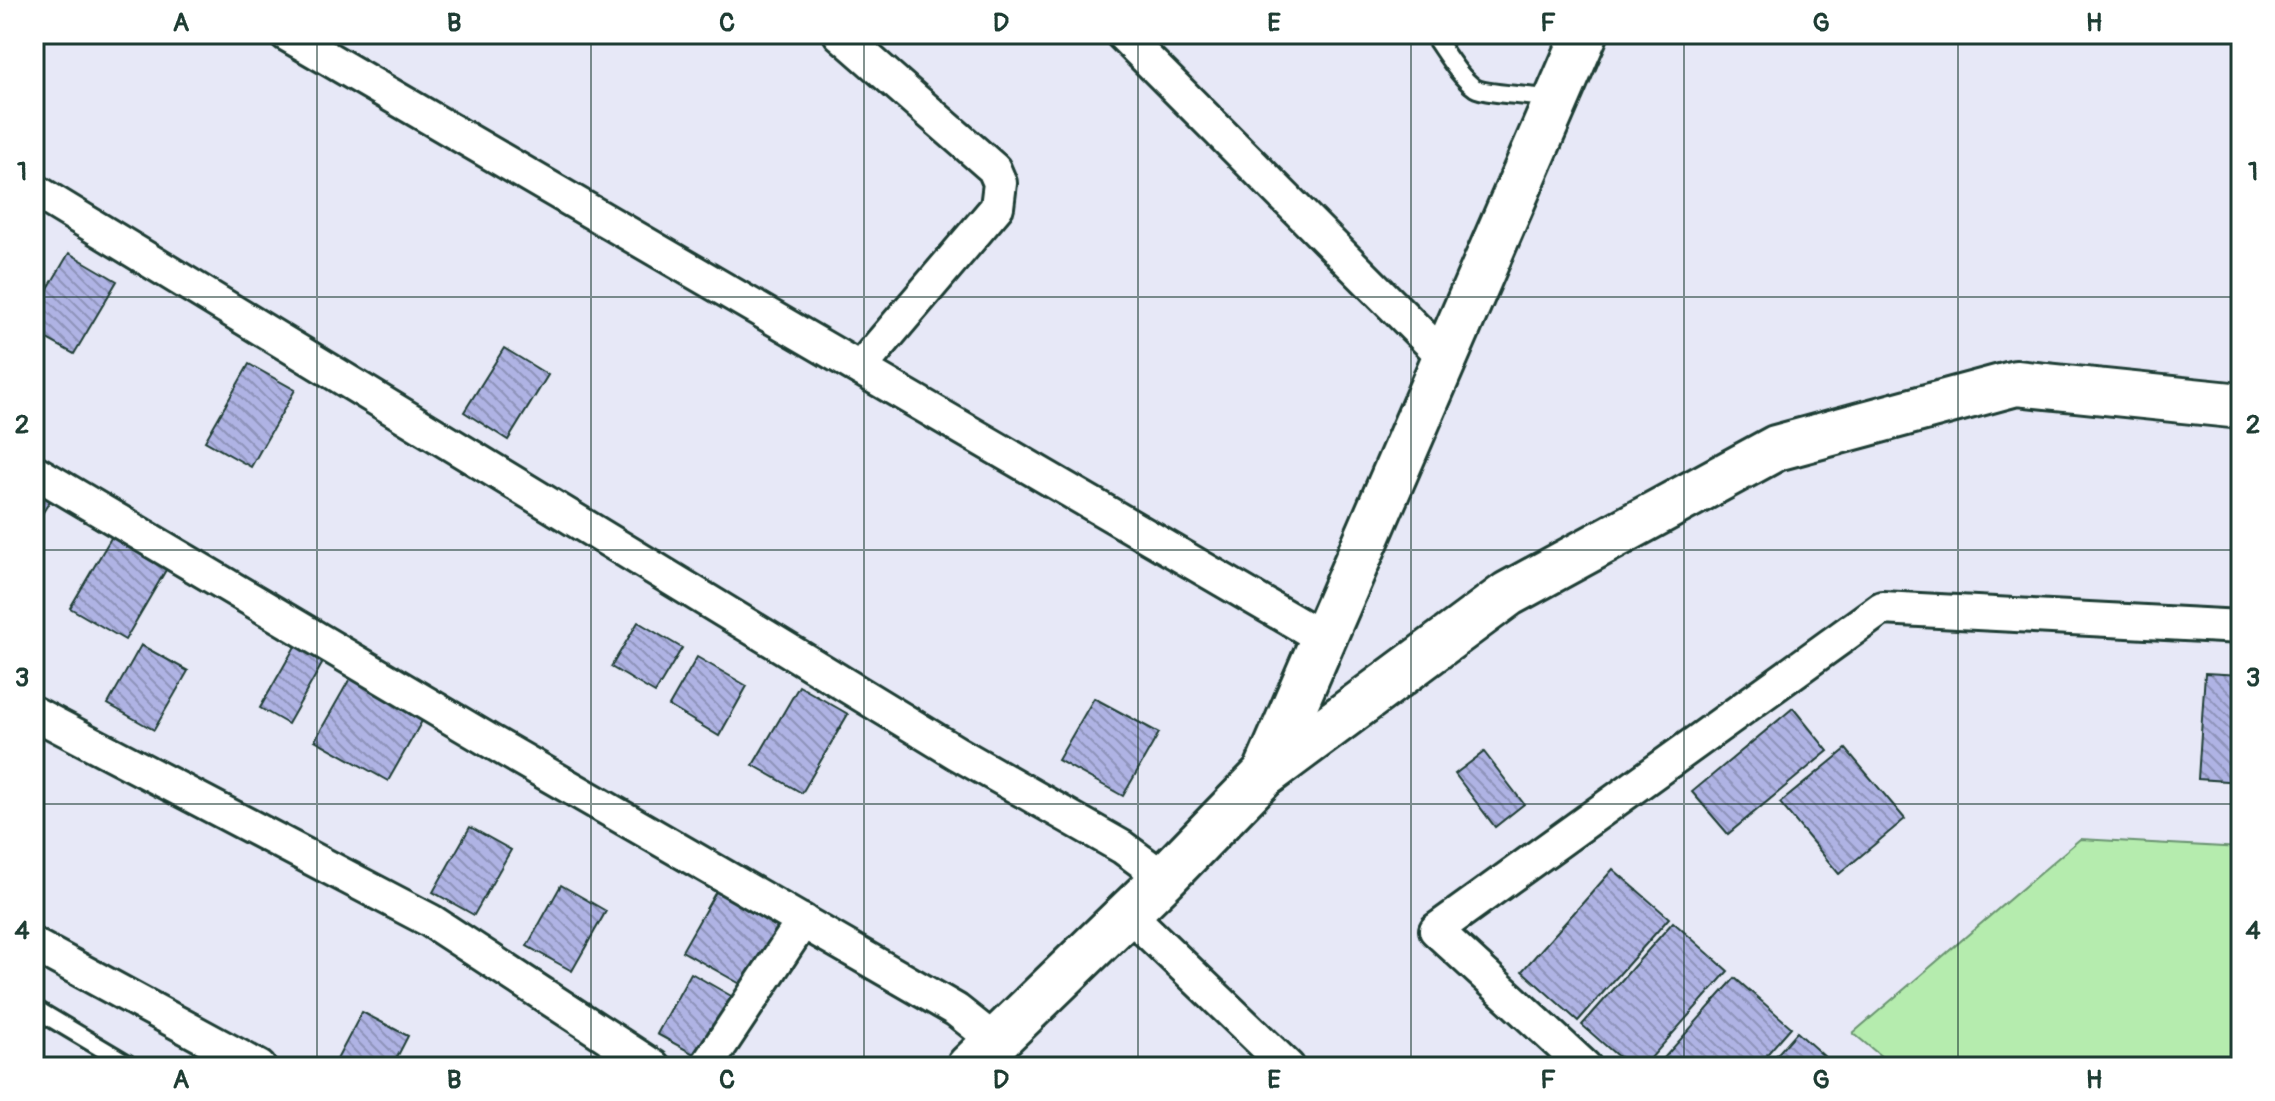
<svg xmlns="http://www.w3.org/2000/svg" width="2275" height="1101" font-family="Pangolin,sans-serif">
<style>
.grass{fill:#b5ecae;stroke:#6a9471;stroke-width:2}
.building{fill:url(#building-back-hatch);stroke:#1f3d34;stroke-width:2}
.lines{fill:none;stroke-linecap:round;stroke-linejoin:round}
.lane-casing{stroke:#1f3d34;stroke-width:22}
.street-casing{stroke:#1f3d34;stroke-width:38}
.secondary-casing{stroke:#1f3d34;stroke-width:50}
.lane{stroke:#fff;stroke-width:16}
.street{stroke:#fff;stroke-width:32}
.secondary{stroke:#fff;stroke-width:44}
.grid{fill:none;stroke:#1f3d34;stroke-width:2;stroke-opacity:0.55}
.neatline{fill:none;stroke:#1f3d34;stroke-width:3}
.grid-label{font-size:26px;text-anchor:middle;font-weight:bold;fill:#1f3d34}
</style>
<defs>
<pattern id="building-back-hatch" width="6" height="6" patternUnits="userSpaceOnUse" patternTransform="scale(2)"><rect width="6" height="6" fill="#afb3e4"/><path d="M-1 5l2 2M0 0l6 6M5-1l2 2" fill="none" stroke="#8e93ba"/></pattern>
</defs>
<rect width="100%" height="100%" fill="#e7e8f7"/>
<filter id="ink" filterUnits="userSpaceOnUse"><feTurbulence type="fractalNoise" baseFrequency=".0125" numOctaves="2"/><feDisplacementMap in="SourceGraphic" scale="16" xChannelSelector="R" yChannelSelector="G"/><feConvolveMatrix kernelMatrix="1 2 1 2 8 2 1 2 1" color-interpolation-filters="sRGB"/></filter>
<g filter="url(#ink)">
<!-- grass -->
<path class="grass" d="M 2080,839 L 2241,848 L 2241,1067 L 1894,1067 L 1853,1033 Z"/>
<!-- building -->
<g class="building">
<path d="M 69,253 L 117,281 L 74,354 L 34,332 L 34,312 Z"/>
<path d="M 504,348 L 548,375 L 508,440 L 464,412 Z"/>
<path d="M 249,364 L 295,390 L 251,467 L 205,441 Z"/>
<path d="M 34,485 L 53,496 L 34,527 Z"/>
<path d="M 115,531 L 170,563 L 125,640 L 70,608 Z"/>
<path d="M 638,622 L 682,648 L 655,693 L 611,667 Z"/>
<path d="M 298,641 L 326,657 L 288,724 L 260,708 Z"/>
<path d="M 141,645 L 188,671 L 154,730 L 108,704 Z"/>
<path d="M 697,657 L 747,686 L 719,736 L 669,706 Z"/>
<path d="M 353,673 L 426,714 L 388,781 L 315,740 Z"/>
<path d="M 2205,673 L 2241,675 L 2241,782 L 2198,779 Z"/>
<path d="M 799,686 L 848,714 L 802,793 L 753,765 Z"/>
<path d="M 1094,698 L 1159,733 L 1123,796 L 1058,760 Z"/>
<path d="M 1793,708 L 1828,751 L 1728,834 L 1692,792 Z"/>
<path d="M 1846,749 L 1905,819 L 1839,874 L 1780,803 Z"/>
<path d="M 1484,752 L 1524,804 L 1495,827 L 1455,774 Z"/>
<path d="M 470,827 L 511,850 L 474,915 L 433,892 Z"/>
<path d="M 1613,869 L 1669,918 L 1578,1021 L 1522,971 Z"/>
<path d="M 561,885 L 606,911 L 572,971 L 527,946 Z"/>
<path d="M 719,886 L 781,921 L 744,986 L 682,951 Z"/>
<path d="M 1673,922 L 1728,971 L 1643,1067 L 1630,1067 L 1582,1025 Z"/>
<path d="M 691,973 L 733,997 L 699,1057 L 657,1034 Z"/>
<path d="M 1735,978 L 1791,1027 L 1756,1067 L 1656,1067 Z"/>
<path d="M 362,1012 L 408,1036 L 392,1067 L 333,1067 Z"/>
<path d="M 1797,1032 L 1836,1067 L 1766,1067 Z"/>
</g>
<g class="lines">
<!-- lane casing -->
<g class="lane-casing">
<g id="lane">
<path d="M 1432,34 C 1444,50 1458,76 1475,88 C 1484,94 1538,96 1555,99"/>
<path d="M 34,1008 L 133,1067"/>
</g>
</g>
<!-- street casing -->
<g class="street-casing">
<g id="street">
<path d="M 286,34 L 1324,639"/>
<path d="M 840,34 L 994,169 L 1000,183 L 997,207 L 860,368"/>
<path d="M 1122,34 L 1445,358"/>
<path d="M 34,190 L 957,753 L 1122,847 L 1164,878"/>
<path d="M 34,471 L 490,741 L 956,1010 L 995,1041"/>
<path d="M 34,713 L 431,921 L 654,1067"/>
<path d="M 1128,913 L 1288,1067"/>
<path d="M 34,945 L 259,1067"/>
<path d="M 706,1067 L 803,921"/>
<path d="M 1585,1067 L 1436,930 L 1882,608 L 2241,627"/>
</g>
</g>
<!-- secondary casing -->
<g class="secondary-casing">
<g id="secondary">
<path d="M 1267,773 L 1508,594 L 1776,448 L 2016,383 L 2241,406"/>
<path d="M 969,1067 L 1164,878 L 1265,774 L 1585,34"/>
</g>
</g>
<!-- lane -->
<use href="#lane" class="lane"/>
<!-- street -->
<use href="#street" class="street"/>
<!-- secondary -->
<use href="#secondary" class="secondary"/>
</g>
</g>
<!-- grid -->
<path class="grid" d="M 317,34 L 317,1067M 591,34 L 591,1067M 864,34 L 864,1067M 1138,34 L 1138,1067M 1411,34 L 1411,1067M 1684,34 L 1684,1067M 1958,34 L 1958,1067M 34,297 L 2241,297M 34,550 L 2241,550M 34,804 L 2241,804"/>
<!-- margin -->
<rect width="2275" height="1101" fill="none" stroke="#fff" stroke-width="88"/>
<rect x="44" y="44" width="2187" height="1013" class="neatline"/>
<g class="grid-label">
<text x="181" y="31">A</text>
<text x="454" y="31">B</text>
<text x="727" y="31">C</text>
<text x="1001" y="31">D</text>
<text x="1274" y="31">E</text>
<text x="1548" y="31">F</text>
<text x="1821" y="31">G</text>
<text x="2094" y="31">H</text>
<text x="22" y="180">1</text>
<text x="2253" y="180">1</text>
<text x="22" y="433">2</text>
<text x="2253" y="433">2</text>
<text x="22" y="686">3</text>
<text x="2253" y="686">3</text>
<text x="22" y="939">4</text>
<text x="2253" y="939">4</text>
<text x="181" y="1088">A</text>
<text x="454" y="1088">B</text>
<text x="727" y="1088">C</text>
<text x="1001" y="1088">D</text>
<text x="1274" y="1088">E</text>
<text x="1548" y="1088">F</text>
<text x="1821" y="1088">G</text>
<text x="2094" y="1088">H</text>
</g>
</svg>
